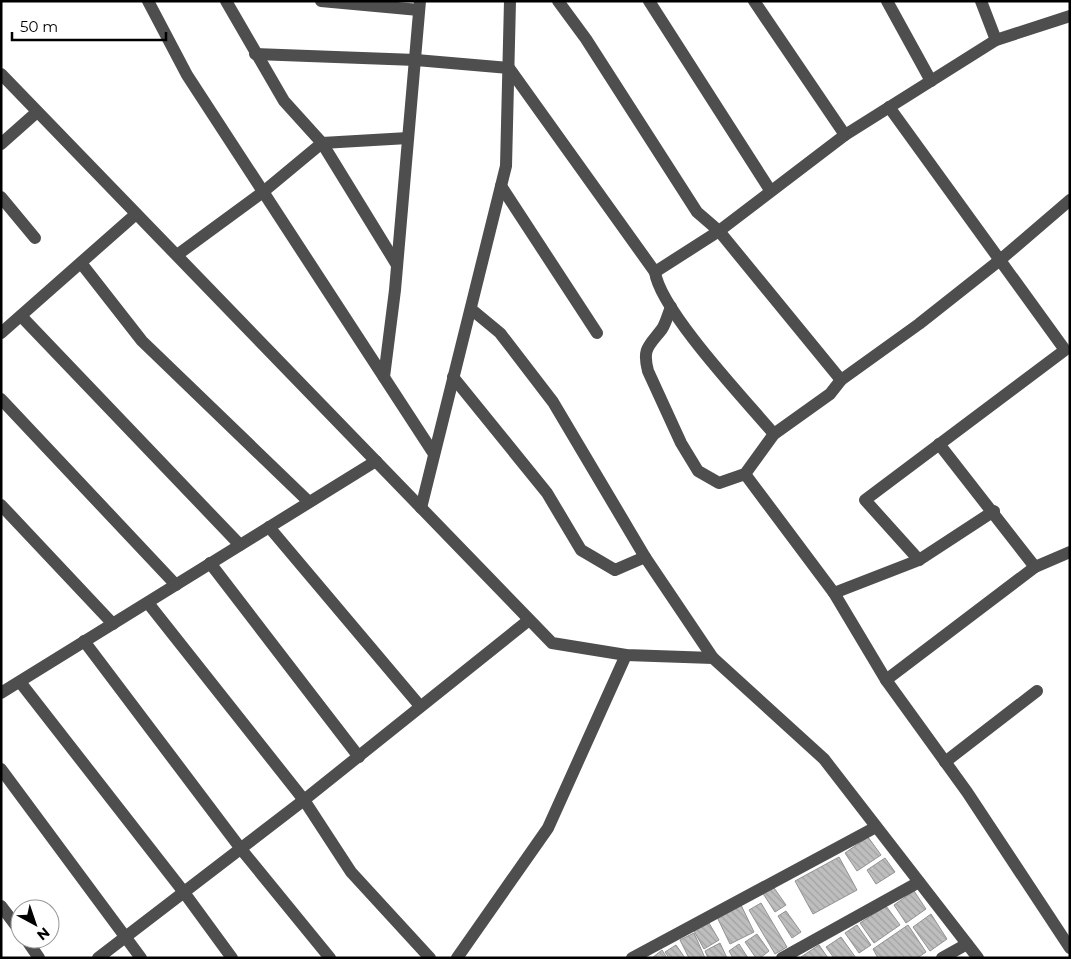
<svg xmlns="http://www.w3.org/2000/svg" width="1071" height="959" font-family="Montserrat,sans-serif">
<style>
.building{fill:url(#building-back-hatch);stroke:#929292}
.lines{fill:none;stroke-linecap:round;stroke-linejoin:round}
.minor{stroke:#4e4e4e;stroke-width:12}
</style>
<defs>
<pattern id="building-back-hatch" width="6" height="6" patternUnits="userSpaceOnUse" patternTransform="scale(1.25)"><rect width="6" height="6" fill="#bebebe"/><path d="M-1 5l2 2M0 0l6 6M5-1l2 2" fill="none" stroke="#a2a2a2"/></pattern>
</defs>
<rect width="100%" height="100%" fill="#fff"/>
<!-- building -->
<g class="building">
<path d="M 868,837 L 881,855 L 857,871 L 845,853 Z"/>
<path d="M 839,857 L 857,890 L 813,914 L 795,881 Z"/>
<path d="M 885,858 L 895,872 L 876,884 L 867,870 Z"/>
<path d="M 772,885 L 786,905 L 775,912 L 762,892 Z"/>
<path d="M 914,891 L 926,909 L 906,923 L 894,905 Z"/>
<path d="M 761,903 L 787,947 L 775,954 L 749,910 Z"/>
<path d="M 741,905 L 754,932 L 730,944 L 717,917 Z"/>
<path d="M 886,906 L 900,925 L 874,943 L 860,923 Z"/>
<path d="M 786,911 L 801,932 L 792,938 L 778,916 Z"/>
<path d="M 931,914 L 947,939 L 930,951 L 913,927 Z"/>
<path d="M 709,923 L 719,940 L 704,949 L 694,931 Z"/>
<path d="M 857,925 L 871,945 L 859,953 L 845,933 Z"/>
<path d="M 908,925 L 926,952 L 917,958 L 878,958 L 873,949 Z"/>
<path d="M 694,933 L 705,958 L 689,958 L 680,940 Z"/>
<path d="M 757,934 L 769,951 L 760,958 L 756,958 L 745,942 Z"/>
<path d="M 841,937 L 856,958 L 834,958 L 826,947 Z"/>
<path d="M 720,943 L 727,958 L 708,958 L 705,951 Z"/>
<path d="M 739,944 L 748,958 L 733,958 L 729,951 Z"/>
<path d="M 676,945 L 685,958 L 669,958 L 665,952 Z"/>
<path d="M 819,945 L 828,958 L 801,958 L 801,957 Z"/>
<path d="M 662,950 L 667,958 L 652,958 Z"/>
</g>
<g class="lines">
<!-- minor -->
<g class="minor">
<path d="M 148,1 L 187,75 L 434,454"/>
<path d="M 226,1 L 284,101 L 322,143 L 397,265"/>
<path d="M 321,1 L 419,10"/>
<path d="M 558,1 L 586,39 L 697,212 L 719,231 L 841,380"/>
<path d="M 649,1 L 770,190"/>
<path d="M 754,1 L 845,135"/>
<path d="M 887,1 L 931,81"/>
<path d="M 981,1 L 996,40"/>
<path d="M 255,54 L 416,60 L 509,68 L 655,272 L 719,231 L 845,135 L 996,40 L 1070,16"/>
<path d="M 1,74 L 552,643 L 626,655 L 713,658 L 824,759 L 978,958"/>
<path d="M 889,107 L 1065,350 L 865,500 L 919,560 L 834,593 L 886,680 L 967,792 L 1070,948"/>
<path d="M 1,144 L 37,112"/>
<path d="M 501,186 L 597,333"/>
<path d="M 1,197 L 35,238"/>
<path d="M 177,255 L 263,192 L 322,143 L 408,138"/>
<path d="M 81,263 L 142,341 L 309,502"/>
<path d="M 655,272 C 660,310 746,401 774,434"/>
<path d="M 671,307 C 668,314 666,323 662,329 C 649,346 642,348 648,371 L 681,443 L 698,471 L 719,483 L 745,474 L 774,434 L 830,394 L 841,380 L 919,324 L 1000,260 L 1070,200"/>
<path d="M 471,309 L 500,333 L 553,402 L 645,557 L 713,658"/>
<path d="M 21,316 L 240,545"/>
<path d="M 1,333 L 136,214"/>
<path d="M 384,377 L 395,290 L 420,1"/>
<path d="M 453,377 L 547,493 L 581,550 L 615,570 L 645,557"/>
<path d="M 1,399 L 176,585"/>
<path d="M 939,444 L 1035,567"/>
<path d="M 745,474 L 834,593"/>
<path d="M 1,505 L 113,624"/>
<path d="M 421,508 L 506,166 L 510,1"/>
<path d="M 269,527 L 420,706"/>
<path d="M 919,560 L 994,511"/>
<path d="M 210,563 L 359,757"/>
<path d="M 148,603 L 304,800 L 351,872 L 430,958"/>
<path d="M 84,641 L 241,849 L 330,958"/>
<path d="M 886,680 L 1035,567 L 1070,552"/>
<path d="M 20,682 L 183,891 L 232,958"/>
<path d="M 1,693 L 376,461"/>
<path d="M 945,762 L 1037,691"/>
<path d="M 1,769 L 141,958"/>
<path d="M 1,906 L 20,931"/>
<path d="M 26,939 L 39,958"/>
<path d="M 98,958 L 304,800 L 529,620"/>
<path d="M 457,958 L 548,828 L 626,655"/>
<path d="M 632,958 L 876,827"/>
<path d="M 782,958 L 919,882"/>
<path d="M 942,958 L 967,944"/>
</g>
</g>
<!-- border -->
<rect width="1071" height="959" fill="none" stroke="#000000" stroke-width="5"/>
<!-- north arrow -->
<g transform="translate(35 924) rotate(140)"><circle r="24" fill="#ffffff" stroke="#999999"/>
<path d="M0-4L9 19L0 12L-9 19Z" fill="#000000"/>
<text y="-8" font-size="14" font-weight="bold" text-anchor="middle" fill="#000000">N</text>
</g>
<!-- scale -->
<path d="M12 32v8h154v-8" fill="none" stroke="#000000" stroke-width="2.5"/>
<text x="20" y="32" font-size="15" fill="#000000" stroke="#ffffff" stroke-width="4" paint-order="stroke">50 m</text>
</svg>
